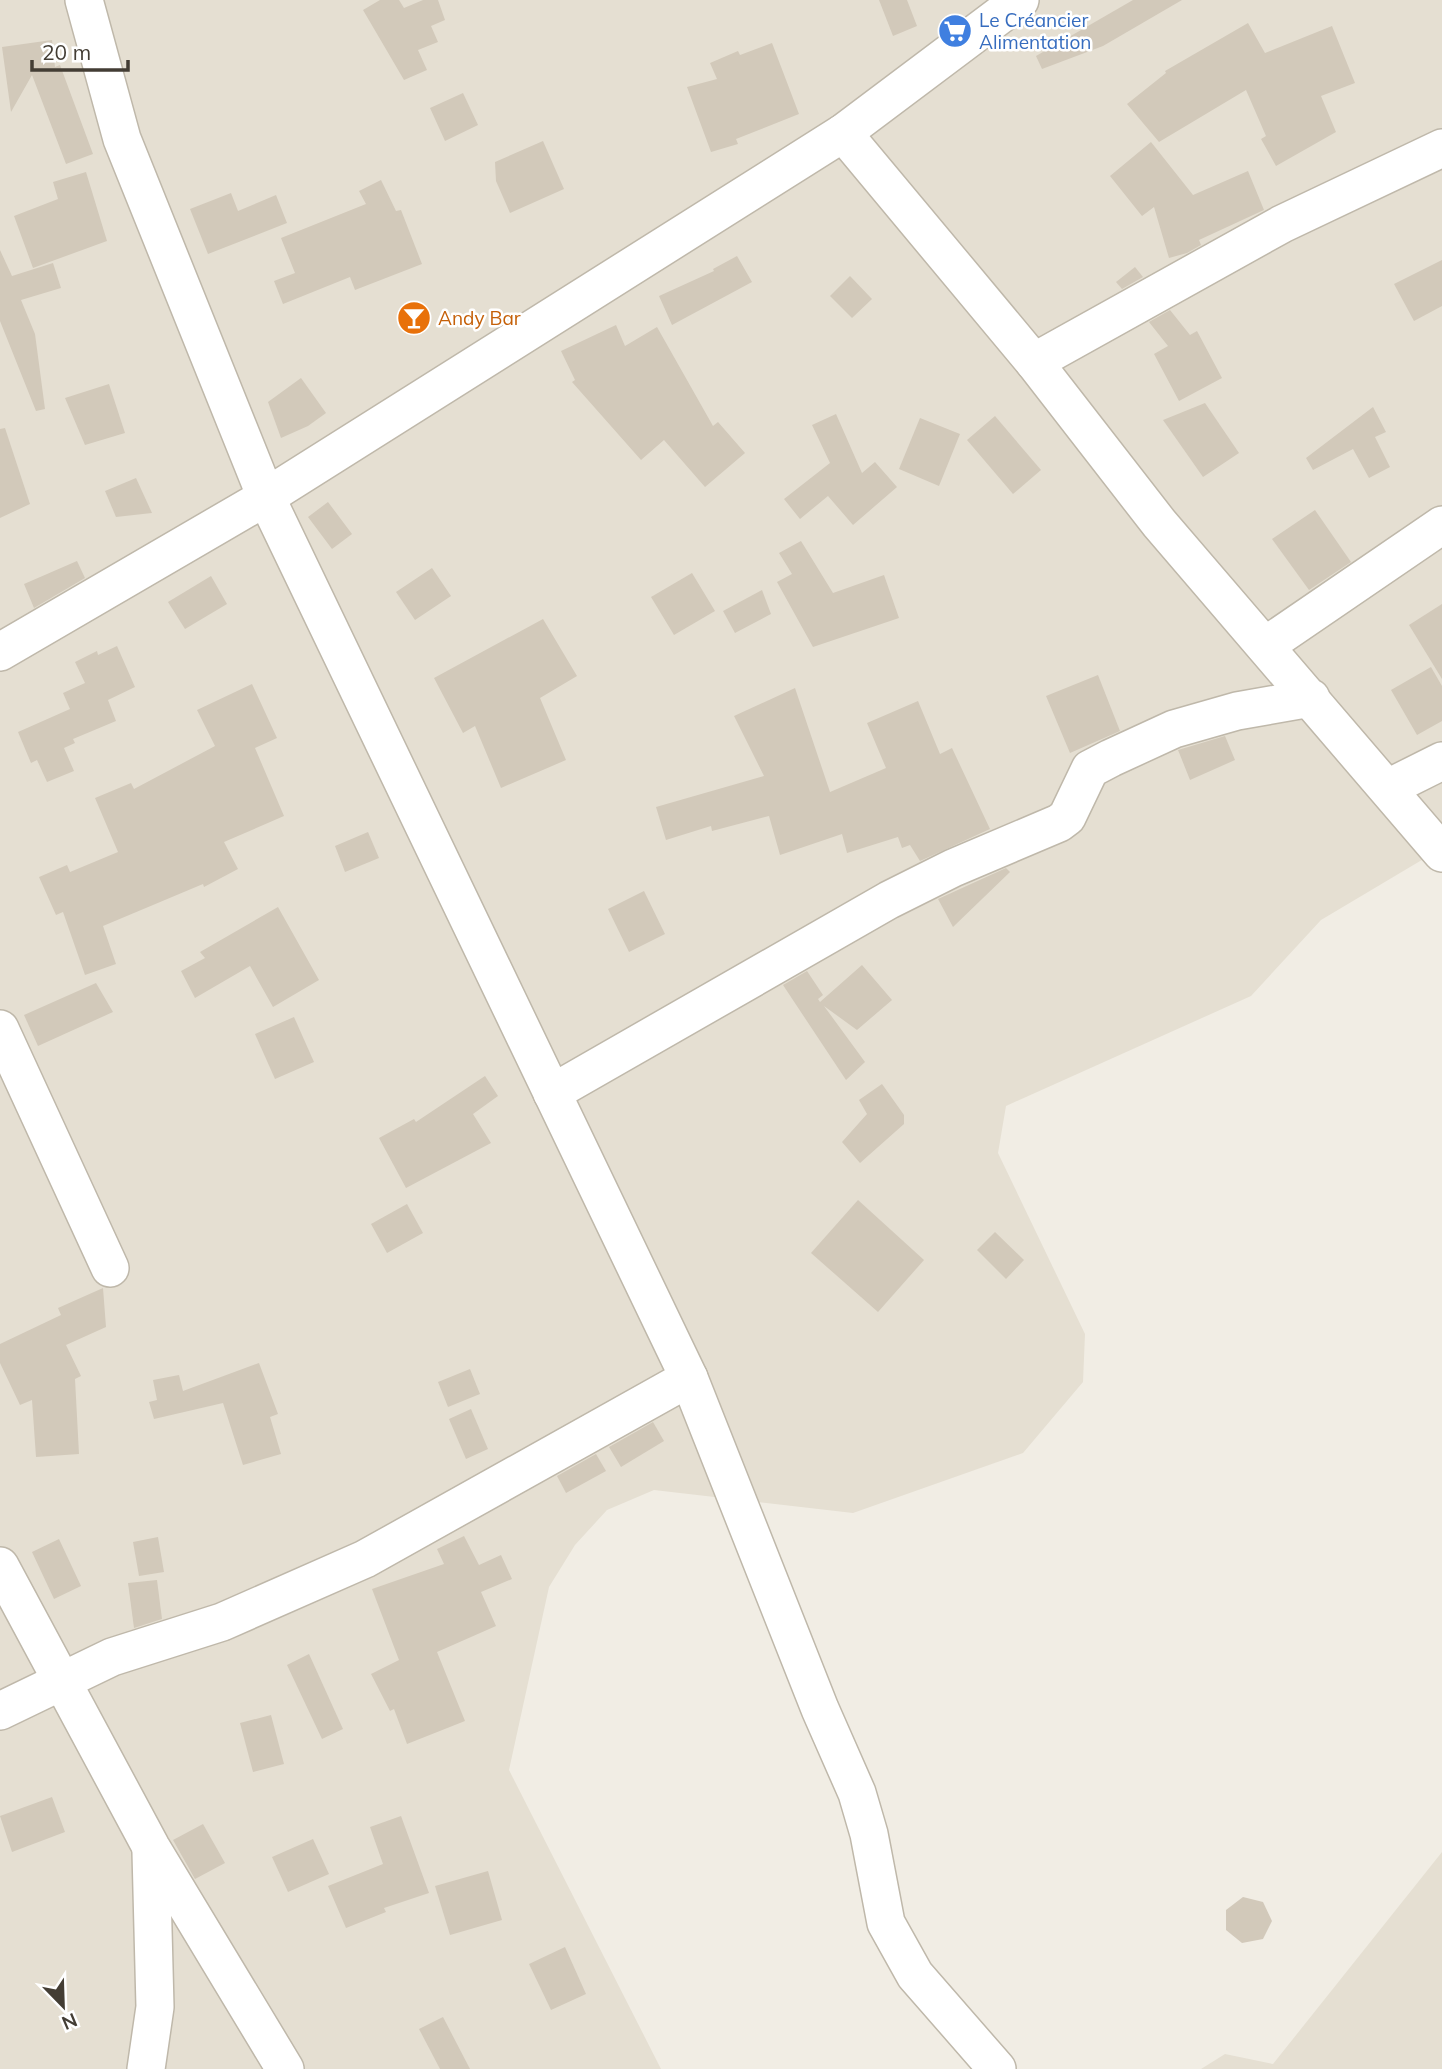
<svg xmlns="http://www.w3.org/2000/svg" width="1442" height="2069" font-family="Mulish,sans-serif">
<style>
.residential{fill:#e5dfd2}
.building{fill:#d2c9ba}
.lines{fill:none;stroke-linecap:round;stroke-linejoin:round}
.minor-casing{stroke:#bfb8aa;stroke-width:40}
.minor{stroke:#fff;stroke-width:37}
.labels{text-anchor:middle;dominant-baseline:central;stroke-width:5;stroke-linejoin:round;paint-order:stroke}
.shop-label{font-size:19px;fill:#366cbe;stroke:#fff;text-anchor:start}
.food-label{font-size:19px;fill:#c56008;stroke:#fff;text-anchor:start}
</style>
<rect width="100%" height="100%" fill="#f1ede4"/>
<!-- residential -->
<g class="residential">
<path d="M 0,0 L 1442,0 L 1442,848 L 1321,920 L 1251,996 L 1006,1106 L 998,1153 L 1085,1334 L 1083,1382 L 1023,1453 L 853,1513 L 654,1490 L 607,1510 L 575,1545 L 549,1587 L 509,1770 L 661,2069 L 0,2069 Z"/>
<path d="M 1442,1852 L 1442,2069 L 1201,2069 L 1225,2054 L 1273,2064 Z"/>
</g>
<!-- building -->
<g class="building">
<path d="M 380,0 L 399,0 L 404,8 L 423,0 L 438,0 L 445,20 L 431,26 L 438,42 L 418,50 L 427,70 L 404,80 L 363,10 Z"/>
<path d="M 879,0 L 907,0 L 917,26 L 893,36 Z"/>
<path d="M 1133,0 L 1182,0 L 1103,46 L 1042,69 L 1036,56 Z"/>
<path d="M 1248,23 L 1265,53 L 1332,26 L 1355,83 L 1321,96 L 1336,132 L 1276,166 L 1261,139 L 1266,136 L 1246,90 L 1159,142 L 1127,104 L 1166,73 L 1165,71 Z"/>
<path d="M 52,40 L 55,67 L 60,65 L 93,154 L 66,164 L 32,75 L 11,112 L 2,47 Z"/>
<path d="M 772,43 L 799,114 L 736,139 L 738,144 L 711,152 L 687,87 L 717,79 L 710,63 L 738,51 L 740,55 Z"/>
<path d="M 463,93 L 478,125 L 445,141 L 430,108 Z"/>
<path d="M 543,141 L 564,189 L 510,213 L 496,181 L 495,162 Z"/>
<path d="M 1151,142 L 1193,195 L 1248,171 L 1264,210 L 1199,240 L 1201,245 L 1187,253 L 1169,258 L 1154,207 L 1142,216 L 1110,176 Z"/>
<path d="M 86,172 L 107,241 L 33,268 L 14,216 L 58,199 L 53,182 Z"/>
<path d="M 381,180 L 396,211 L 401,210 L 422,264 L 355,290 L 350,277 L 283,304 L 274,281 L 295,273 L 281,238 L 366,204 L 359,191 Z"/>
<path d="M 231,193 L 238,211 L 276,195 L 287,223 L 208,254 L 190,209 Z"/>
<path d="M 0,250 L 12,276 L 53,263 L 61,288 L 21,300 L 35,334 L 45,409 L 36,411 L 0,321 Z"/>
<path d="M 737,256 L 752,282 L 672,325 L 659,296 L 714,271 L 713,269 Z"/>
<path d="M 1442,260 L 1442,306 L 1414,321 L 1394,284 Z"/>
<path d="M 1135,267 L 1143,277 L 1122,289 L 1116,282 Z"/>
<path d="M 850,276 L 872,299 L 852,318 L 830,296 Z"/>
<path d="M 1170,310 L 1190,335 L 1197,331 L 1222,378 L 1179,401 L 1154,354 L 1168,346 L 1149,322 Z"/>
<path d="M 616,325 L 625,346 L 657,327 L 713,426 L 718,422 L 745,453 L 705,487 L 664,440 L 641,460 L 572,382 L 575,380 L 561,351 Z"/>
<path d="M 301,378 L 326,413 L 308,426 L 281,438 L 268,402 Z"/>
<path d="M 109,384 L 125,433 L 85,445 L 65,398 Z"/>
<path d="M 1205,403 L 1239,453 L 1203,477 L 1163,420 Z"/>
<path d="M 1373,407 L 1386,432 L 1375,437 L 1390,467 L 1369,478 L 1353,449 L 1313,470 L 1306,458 Z"/>
<path d="M 836,414 L 862,473 L 875,462 L 897,487 L 853,525 L 828,496 L 800,519 L 784,499 L 830,463 L 812,425 Z"/>
<path d="M 995,416 L 1041,470 L 1013,494 L 967,440 Z"/>
<path d="M 920,418 L 960,434 L 939,486 L 899,469 Z"/>
<path d="M 5,428 L 30,504 L 0,518 L 0,429 Z"/>
<path d="M 136,478 L 152,513 L 116,517 L 105,491 Z"/>
<path d="M 328,502 L 352,534 L 332,549 L 308,517 Z"/>
<path d="M 1315,510 L 1351,562 L 1309,590 L 1272,539 Z"/>
<path d="M 801,541 L 833,593 L 884,575 L 899,618 L 813,647 L 777,582 L 792,574 L 779,553 Z"/>
<path d="M 77,561 L 85,578 L 34,608 L 24,584 Z"/>
<path d="M 432,568 L 451,596 L 415,620 L 396,592 Z"/>
<path d="M 692,573 L 715,611 L 674,635 L 651,597 Z"/>
<path d="M 211,576 L 227,604 L 185,629 L 168,602 Z"/>
<path d="M 762,590 L 771,614 L 735,633 L 723,611 Z"/>
<path d="M 1442,604 L 1442,679 L 1409,625 Z"/>
<path d="M 543,619 L 577,676 L 540,698 L 566,760 L 501,788 L 475,726 L 463,733 L 434,678 Z"/>
<path d="M 117,646 L 135,687 L 108,700 L 116,721 L 73,739 L 75,743 L 64,748 L 74,771 L 47,782 L 37,760 L 31,763 L 18,732 L 70,709 L 63,693 L 85,683 L 75,662 L 97,651 L 98,655 Z"/>
<path d="M 1431,667 L 1442,686 L 1442,721 L 1417,735 L 1391,690 Z"/>
<path d="M 1098,675 L 1120,731 L 1070,753 L 1046,696 Z"/>
<path d="M 252,684 L 277,738 L 255,748 L 284,816 L 224,842 L 238,869 L 204,887 L 203,884 L 103,926 L 116,964 L 85,975 L 63,912 L 56,915 L 39,877 L 67,865 L 70,872 L 118,852 L 95,798 L 131,783 L 134,789 L 215,746 L 197,710 Z"/>
<path d="M 795,688 L 830,792 L 886,768 L 867,723 L 918,701 L 940,754 L 952,748 L 990,829 L 920,861 L 910,845 L 902,848 L 898,837 L 847,853 L 842,834 L 780,855 L 769,816 L 712,831 L 711,826 L 666,840 L 656,807 L 764,776 L 734,716 Z"/>
<path d="M 1225,736 L 1235,760 L 1190,780 L 1178,750 Z"/>
<path d="M 368,832 L 379,858 L 345,872 L 335,846 Z"/>
<path d="M 1006,868 L 1010,872 L 953,927 L 938,899 Z"/>
<path d="M 644,891 L 665,934 L 629,952 L 608,909 Z"/>
<path d="M 278,907 L 319,980 L 273,1007 L 250,966 L 195,998 L 181,971 L 205,958 L 200,952 Z"/>
<path d="M 862,965 L 892,1000 L 857,1030 L 824,1006 L 865,1062 L 846,1080 L 783,985 L 807,971 L 823,995 L 818,999 L 820,1002 Z"/>
<path d="M 96,983 L 113,1012 L 38,1046 L 24,1015 Z"/>
<path d="M 294,1017 L 314,1062 L 275,1079 L 255,1034 Z"/>
<path d="M 485,1076 L 498,1096 L 473,1114 L 491,1143 L 406,1188 L 379,1138 L 414,1119 L 416,1122 Z"/>
<path d="M 882,1084 L 904,1115 L 904,1124 L 860,1163 L 842,1142 L 867,1114 L 859,1100 Z"/>
<path d="M 858,1200 L 924,1260 L 878,1312 L 811,1253 Z"/>
<path d="M 407,1204 L 423,1233 L 387,1253 L 371,1224 Z"/>
<path d="M 995,1232 L 1024,1260 L 1006,1279 L 977,1250 Z"/>
<path d="M 103,1288 L 106,1327 L 66,1345 L 81,1376 L 75,1379 L 79,1454 L 36,1457 L 32,1400 L 20,1405 L 0,1363 L 0,1344 L 61,1315 L 58,1308 Z"/>
<path d="M 259,1363 L 278,1414 L 270,1417 L 281,1454 L 243,1465 L 223,1403 L 154,1419 L 149,1402 L 157,1400 L 153,1380 L 179,1375 L 183,1391 Z"/>
<path d="M 470,1369 L 480,1394 L 448,1407 L 438,1382 Z"/>
<path d="M 471,1409 L 488,1449 L 466,1459 L 449,1419 Z"/>
<path d="M 653,1422 L 664,1441 L 621,1467 L 609,1447 Z"/>
<path d="M 596,1454 L 606,1471 L 566,1493 L 557,1476 Z"/>
<path d="M 464,1536 L 479,1565 L 501,1555 L 512,1579 L 481,1592 L 496,1626 L 437,1652 L 465,1721 L 407,1744 L 394,1709 L 390,1711 L 371,1674 L 399,1660 L 372,1589 L 444,1564 L 437,1549 Z"/>
<path d="M 158,1537 L 164,1572 L 139,1576 L 133,1542 Z"/>
<path d="M 59,1539 L 81,1586 L 54,1599 L 32,1552 Z"/>
<path d="M 157,1580 L 162,1619 L 134,1628 L 128,1583 Z"/>
<path d="M 309,1654 L 343,1729 L 322,1739 L 287,1665 Z"/>
<path d="M 271,1715 L 284,1764 L 253,1772 L 240,1723 Z"/>
<path d="M 52,1797 L 65,1832 L 12,1852 L 0,1816 Z"/>
<path d="M 401,1816 L 429,1893 L 384,1908 L 386,1912 L 346,1928 L 328,1886 L 383,1864 L 370,1827 Z"/>
<path d="M 203,1824 L 225,1863 L 195,1879 L 173,1840 Z"/>
<path d="M 313,1839 L 329,1874 L 288,1892 L 272,1857 Z"/>
<path d="M 488,1871 L 502,1920 L 450,1935 L 435,1886 Z"/>
<path d="M 1243,1897 L 1263,1902 L 1272,1921 L 1263,1939 L 1242,1943 L 1226,1930 L 1226,1910 Z"/>
<path d="M 565,1947 L 586,1994 L 551,2010 L 529,1964 Z"/>
<path d="M 443,2017 L 470,2069 L 440,2069 L 419,2029 Z"/>
</g>
<g class="lines">
<!-- minor casing -->
<g class="minor-casing">
<g id="minor">
<path d="M 84,0 L 122,139 L 266,497 L 689,1378 L 820,1709 L 857,1793 L 869,1834 L 886,1923 L 915,1975 L 997,2069"/>
<path d="M 843,133 L 1034,362 L 1159,523 L 1442,853"/>
<path d="M 1034,362 L 1282,224 L 1442,148"/>
<path d="M 1265,646 L 1442,525"/>
<path d="M 0,652 L 266,497 L 843,133 L 1020,0"/>
<path d="M 1388,788 L 1442,761"/>
<path d="M 0,1029 L 110,1268"/>
<path d="M 552,1093 L 889,900 L 953,868 L 1059,823 L 1067,817 L 1090,769 L 1111,758 L 1174,729 L 1237,711 L 1311,698"/>
<path d="M 0,1566 L 151,1847 L 285,2069"/>
<path d="M 0,1711 L 112,1657 L 222,1622 L 365,1559 L 689,1378"/>
<path d="M 146,2069 L 155,2007 L 151,1852"/>
</g>
</g>
<!-- minor -->
<use href="#minor" class="minor"/>
</g>
<!-- icons -->
<defs>
<g id="supermarket-disc" transform="scale(1.75)"><circle r="9.5" fill="#3f7fe0" stroke="#fff"/><path d="M-6-5.5h2.5l.6 2H6L4.5 2H-2.5L-4.4-4H-6ZM-1.5 3.2a1.3 1.3 0 1 0 .1 0ZM3 3.2a1.3 1.3 0 1 0 .1 0Z" fill="#fff"/></g>
<g id="bar-disc" transform="scale(1.75)"><circle r="9.5" fill="#e8710a" stroke="#fff"/><path d="M-6-5H6L.8 .8V4.5H3.5V6h-7V4.5H-.8V.8Z" fill="#fff"/></g>
</defs>
<g fill-rule="evenodd">
<use href="#supermarket-disc" x="955" y="31"/>
<use href="#bar-disc" x="414" y="318"/>
</g>
<g class="labels">
<!-- shop labels -->
<g class="shop-label">
<text x="979" y="20">Le Créancier<tspan x="979" dy="22">Alimentation</tspan></text>
</g>
<!-- food labels -->
<g class="food-label">
<text x="438" y="318">Andy Bar</text>
</g>
</g>
<!-- north arrow -->
<g transform="translate(63 2006) rotate(157)" stroke="#ffffff" stroke-width="5" paint-order="stroke">
<path d="M0-5L12 26L0 18L-12 26Z" fill="#433d34"/>
<text y="-10" font-size="19" font-weight="bold" text-anchor="middle" fill="#433d34">N</text>
</g>
<!-- scale -->
<path d="M32 60v10h96v-10" fill="none" stroke="#433d34" stroke-width="3.5"/>
<text x="42" y="60" font-size="21" fill="#433d34" stroke="#ffffff" stroke-width="5" paint-order="stroke">20 m</text>
</svg>
